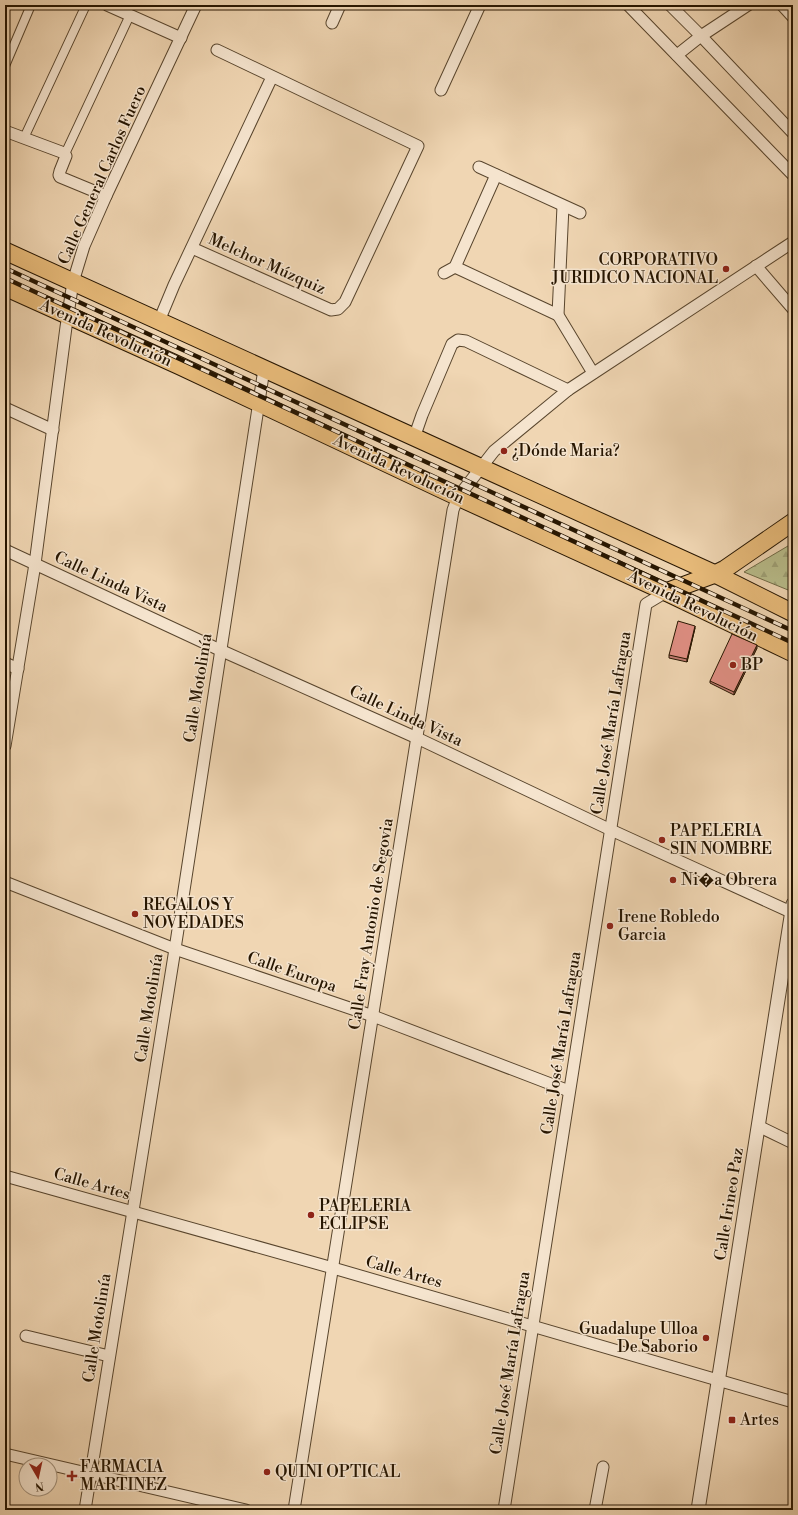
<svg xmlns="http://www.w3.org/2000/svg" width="798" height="1515" font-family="'Libre Bodoni',serif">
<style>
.forest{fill:url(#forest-firs);stroke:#706a46}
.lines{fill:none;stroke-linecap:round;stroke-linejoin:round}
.pedestrian-casing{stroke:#58452d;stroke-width:10}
.minor-casing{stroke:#58452d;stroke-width:13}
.tertiary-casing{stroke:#58452d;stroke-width:15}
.primary-casing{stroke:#261500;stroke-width:19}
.pedestrian{stroke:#f5e4ce;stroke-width:8}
.minor{stroke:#f5e4ce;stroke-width:11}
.tertiary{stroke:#f5e4ce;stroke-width:13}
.primary{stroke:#e8bb7a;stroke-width:17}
.rail-casing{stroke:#261500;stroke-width:4.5}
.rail{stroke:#f5e4ce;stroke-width:3;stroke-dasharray:9;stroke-linecap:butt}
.wall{fill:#c17b72;stroke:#261500}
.shaded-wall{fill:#9d645c;stroke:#261500}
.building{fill:#e08f84;stroke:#261500}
.poi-dot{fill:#8f2418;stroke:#f5e4ce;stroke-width:1.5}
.labels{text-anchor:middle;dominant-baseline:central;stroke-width:3;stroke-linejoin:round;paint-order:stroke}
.street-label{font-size:16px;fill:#261500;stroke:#f5e4ce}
.poi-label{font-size:16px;fill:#261500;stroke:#f5e4ce;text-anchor:start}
</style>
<defs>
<pattern id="forest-firs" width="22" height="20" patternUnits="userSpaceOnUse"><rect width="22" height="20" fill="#b9be8c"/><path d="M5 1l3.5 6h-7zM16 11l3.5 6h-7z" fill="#9fa277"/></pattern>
</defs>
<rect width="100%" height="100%" fill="#f0d6b3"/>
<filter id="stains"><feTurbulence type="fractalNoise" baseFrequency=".005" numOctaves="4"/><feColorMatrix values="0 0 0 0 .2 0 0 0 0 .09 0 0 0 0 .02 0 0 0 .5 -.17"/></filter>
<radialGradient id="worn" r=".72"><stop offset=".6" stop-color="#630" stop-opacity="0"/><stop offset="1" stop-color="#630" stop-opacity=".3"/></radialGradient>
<!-- forest -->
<path class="forest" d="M 793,543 L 793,592 L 744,572 Z"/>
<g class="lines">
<!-- pedestrian casing -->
<g class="pedestrian-casing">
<g id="pedestrian">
<path d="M 5,66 L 31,5"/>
<path d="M 24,138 L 86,5"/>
<path d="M 65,154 L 130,15"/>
</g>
</g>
<!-- minor casing -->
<g class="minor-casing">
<g id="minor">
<path d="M 107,5 L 181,38"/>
<path d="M 628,5 L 793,175"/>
<path d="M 670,5 L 701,36 L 793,133"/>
<path d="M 782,5 L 793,17"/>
<path d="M 332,23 L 340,5"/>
<path d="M 677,55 L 701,36 L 748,5"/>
<path d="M 441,90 L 480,5"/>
<path d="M 5,131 L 64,153 L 66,156 L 60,171 L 59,175 L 60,177 L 106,196"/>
<path d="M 479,167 L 580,213"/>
<path d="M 563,206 L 558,315 L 593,373"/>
<path d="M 192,248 L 331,310 L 338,309 L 345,302 L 418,146 L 217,50"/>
<path d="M 756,266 L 793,309"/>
<path d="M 455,267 L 558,315"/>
<path d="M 444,273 L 455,267 L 496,175"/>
<path d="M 159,321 L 174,285 L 272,77"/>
<path d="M 5,408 L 53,430"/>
<path d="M 414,438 L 422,415 L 452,344 L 458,340 L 466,341 L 568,390"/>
<path d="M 5,550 L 220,650 L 417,738 L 611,830 L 793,913"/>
<path d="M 5,663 L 18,669"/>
<path d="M 5,746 L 35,564 L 66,327 L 73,282 L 84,246 L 106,196 L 196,5"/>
<path d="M 5,882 L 175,949 L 373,1016 L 569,1091"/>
<path d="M 758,1126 L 793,1143"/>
<path d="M 5,1176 L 333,1268 L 793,1402"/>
<path d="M 26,1336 L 109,1356"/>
<path d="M 5,1454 L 246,1510"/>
<path d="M 85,1510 L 175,949 L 264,369"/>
<path d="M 294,1510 L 453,510 L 458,497 L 494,451 L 568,390 L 793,242"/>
<path d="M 504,1510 L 646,604 L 666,592"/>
<path d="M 595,1510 L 603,1467"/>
</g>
</g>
<!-- tertiary casing -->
<g class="tertiary-casing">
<path id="tertiary" d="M 698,1510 L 793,904"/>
</g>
<!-- primary casing -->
<g class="primary-casing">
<g id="primary">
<path d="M 5,251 L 715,574 L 793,613"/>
<path d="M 5,287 L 180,366 L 458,497 L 666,592 L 793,653"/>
<path d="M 666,592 L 715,574 L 725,569 L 793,522"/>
</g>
</g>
<!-- pedestrian -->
<use href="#pedestrian" class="pedestrian"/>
<!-- minor -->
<use href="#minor" class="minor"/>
<!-- tertiary -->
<use href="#tertiary" class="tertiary"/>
<!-- primary -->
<use href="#primary" class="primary"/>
<!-- rail casing -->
<g class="rail-casing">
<g id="rail">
<path d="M 5,268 L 793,631"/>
<path d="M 5,278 L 793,643"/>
</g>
</g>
<!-- rail -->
<use href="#rail" class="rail"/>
</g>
<!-- wall -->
<g class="wall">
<path d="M 695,628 L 687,662 L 669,658 L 669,655 Z"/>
<path d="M 757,648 L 734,695 L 710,683 L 710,681 Z"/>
</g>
<!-- shaded-wall -->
<g class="shaded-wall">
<path d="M 695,626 L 695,628 L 687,662 L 687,659 Z"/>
<path d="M 757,645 L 757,648 L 734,695 L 734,692 Z"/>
</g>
<!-- building -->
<g class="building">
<path d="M 678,621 L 695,626 L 687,659 L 669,655 Z"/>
<path d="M 732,634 L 757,645 L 734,692 L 710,681 Z"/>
</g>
<!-- markers -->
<g class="poi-dot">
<circle cx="726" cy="269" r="4"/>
<circle cx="504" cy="451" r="4"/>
<circle cx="733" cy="665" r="4"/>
<circle cx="662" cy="840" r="4"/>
<circle cx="673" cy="880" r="4"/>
<circle cx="135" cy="914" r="4"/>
<circle cx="610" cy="926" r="4"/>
<circle cx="311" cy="1215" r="4"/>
<circle cx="706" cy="1338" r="4"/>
<rect x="728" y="1416" width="8" height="8" rx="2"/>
<circle cx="267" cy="1472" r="4"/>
<path d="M70 1470h4v4h4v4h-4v4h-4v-4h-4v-4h4z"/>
</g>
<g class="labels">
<!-- street labels -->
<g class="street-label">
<text transform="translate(102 175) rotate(-66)">Calle General Carlos Fuero</text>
<text transform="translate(267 264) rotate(24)">Melchor Múzquiz</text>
<text transform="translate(106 333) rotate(24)">Avenida Revolución</text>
<text transform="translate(399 469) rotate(25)">Avenida Revolución</text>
<text transform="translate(111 582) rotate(25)">Calle Linda Vista</text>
<text transform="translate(693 606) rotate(26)">Avenida Revolución</text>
<text transform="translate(198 688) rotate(-81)">Calle Motolinía</text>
<text transform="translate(406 716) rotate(25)">Calle Linda Vista</text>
<text transform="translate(611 723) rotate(-81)">Calle José María Lafragua</text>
<text transform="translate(371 924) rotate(-81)">Calle Fray Antonio de Segovia</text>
<text transform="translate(292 972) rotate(19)">Calle Europa</text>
<text transform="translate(149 1008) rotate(-81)">Calle Motolinía</text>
<text transform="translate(561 1043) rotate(-81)">Calle José María Lafragua</text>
<text transform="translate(92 1184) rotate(16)">Calle Artes</text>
<text transform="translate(729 1204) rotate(-81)">Calle Irineo Paz</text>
<text transform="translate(404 1272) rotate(16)">Calle Artes</text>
<text transform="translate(97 1328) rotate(-81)">Calle Motolinía</text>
<text transform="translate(510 1363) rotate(-81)">Calle José María Lafragua</text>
</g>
<!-- poi labels -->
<g class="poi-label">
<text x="718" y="260" text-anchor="end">CORPORATIVO<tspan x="718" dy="18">JURIDICO NACIONAL</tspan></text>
<text x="512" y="451">¿Dónde Maria?</text>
<text x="741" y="665">BP</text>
<text x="670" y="831">PAPELERIA<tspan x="670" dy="18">SIN NOMBRE</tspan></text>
<text x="681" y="880">Ni�a Obrera</text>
<text x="143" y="905">REGALOS Y<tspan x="143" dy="18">NOVEDADES</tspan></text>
<text x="618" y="917">Irene Robledo<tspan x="618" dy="18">Garcia</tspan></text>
<text x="319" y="1206">PAPELERIA<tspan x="319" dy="18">ECLIPSE</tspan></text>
<text x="698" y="1329" text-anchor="end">Guadalupe Ulloa<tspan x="698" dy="18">De Saborio</tspan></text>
<text x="740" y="1420">Artes</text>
<text x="80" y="1467">FARMACIA<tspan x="80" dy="18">MARTINEZ</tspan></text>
<text x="275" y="1472">QUINI OPTICAL</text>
</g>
</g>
<!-- margin -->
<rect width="798" height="1515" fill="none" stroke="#f0d6b3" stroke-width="20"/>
<rect x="6" y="6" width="786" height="1503" fill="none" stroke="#261500" stroke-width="2"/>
<rect x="10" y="10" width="778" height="1495" fill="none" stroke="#261500"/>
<!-- north arrow -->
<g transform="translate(38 1477) rotate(171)"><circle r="19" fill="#f5e4ce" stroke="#a2917c"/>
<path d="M0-3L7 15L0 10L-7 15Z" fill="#8f2418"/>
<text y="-6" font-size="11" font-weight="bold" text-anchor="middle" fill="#261500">N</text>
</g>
<rect width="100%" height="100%" filter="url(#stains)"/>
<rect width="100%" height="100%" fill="url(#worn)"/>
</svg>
